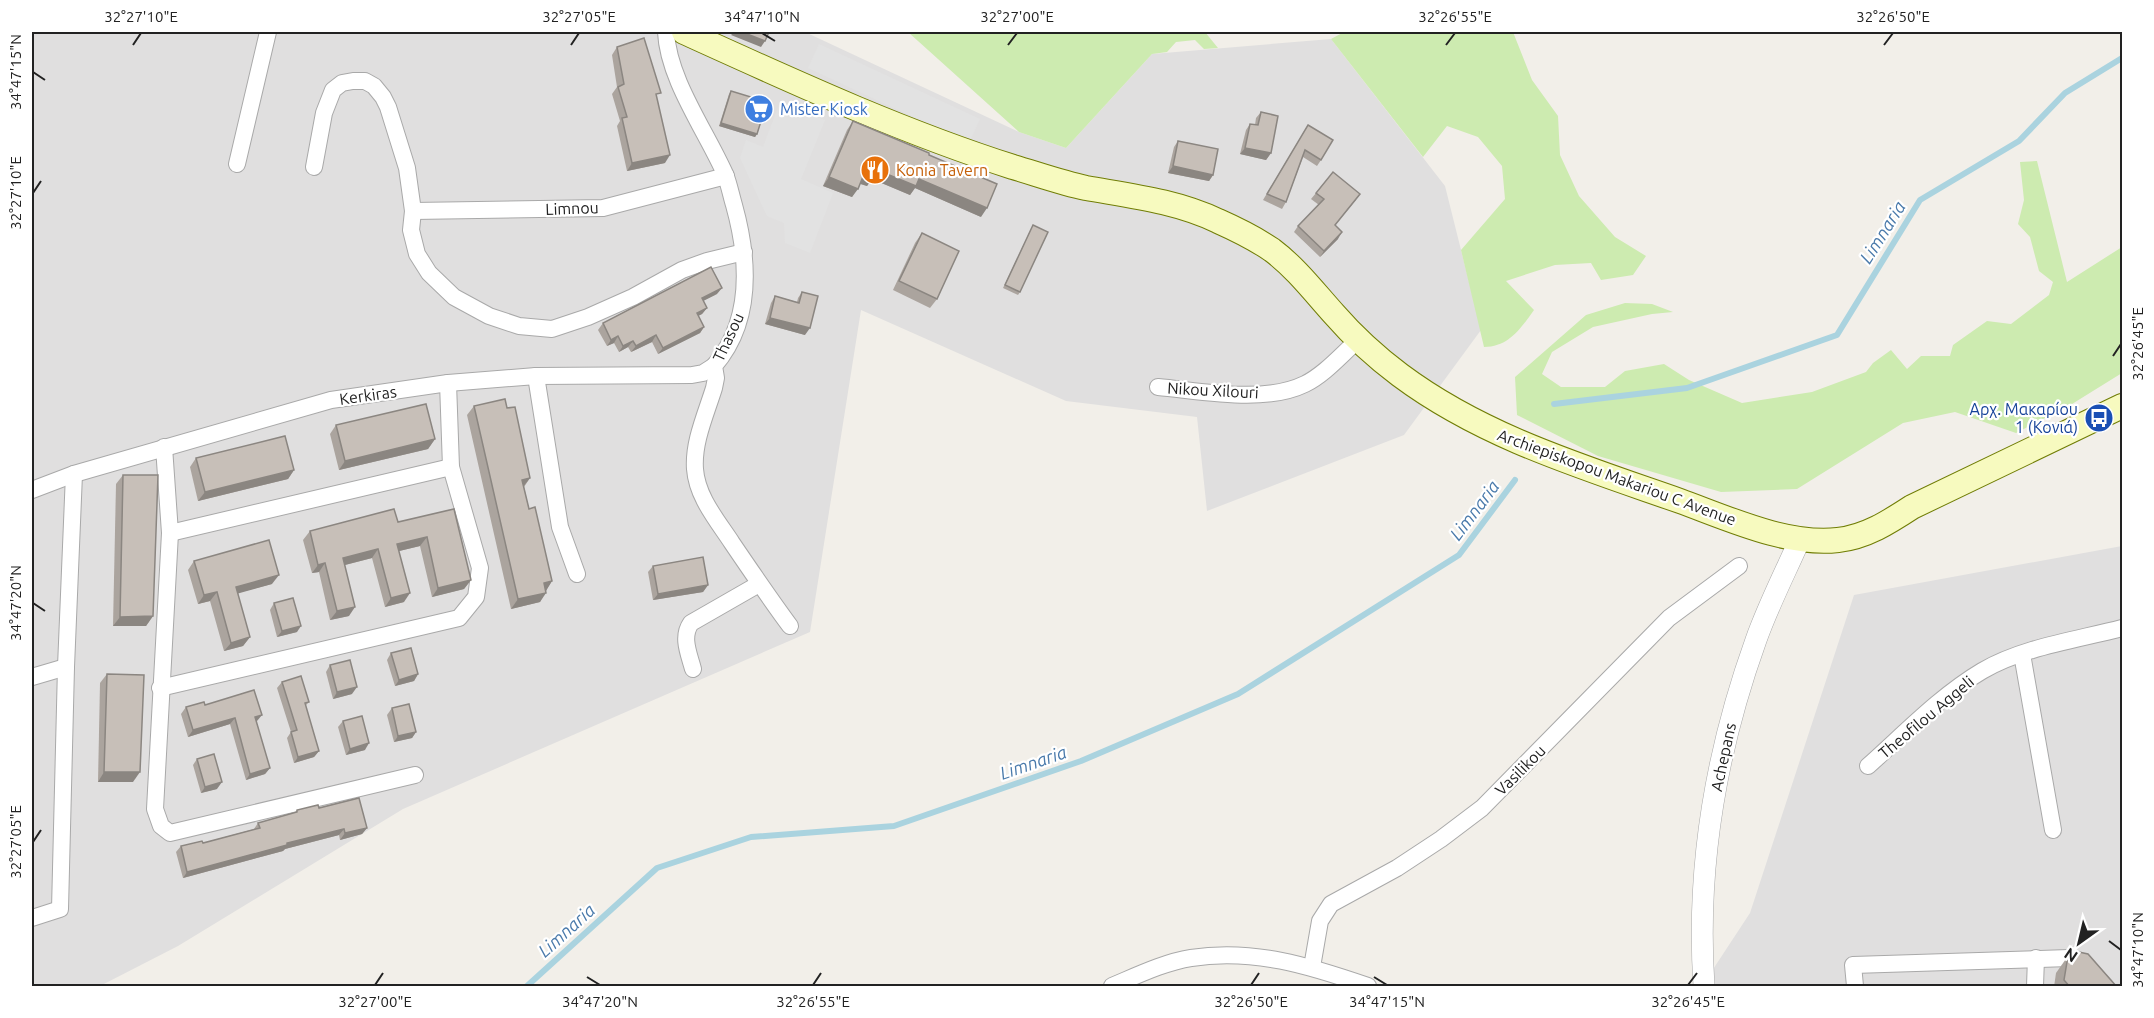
<svg xmlns="http://www.w3.org/2000/svg" width="2154" height="1018" font-family="Ubuntu,sans-serif">
<style>
.residential{fill:#e0dfdf}
.grass{fill:#cdebb0}
.parking{fill:#e2e2e2}
.lines{fill:none;stroke-linecap:round;stroke-linejoin:round}
.stream{stroke:#aad3df;stroke-width:6}
.minor-casing{stroke:#a9a9a9;stroke-width:18}
.tertiary-casing{stroke:#a9a9a9;stroke-width:22}
.secondary-casing{stroke:#707d05;stroke-width:26}
.minor{stroke:#fff;stroke-width:16}
.tertiary{stroke:#fff;stroke-width:21}
.secondary{stroke:#f7fabf;stroke-width:24}
.wall{fill:#aba49e}
.shaded-wall{fill:#8b8681}
.building{fill:#c7bfb8;stroke:#8b8681;stroke-width:1.5}
.ticks{fill:none;stroke:#222;stroke-width:2}
.labels{text-anchor:middle;dominant-baseline:central;stroke-width:4.5;stroke-linejoin:round;paint-order:stroke}
.shop-label{font-size:16px;fill:#366cbe;stroke:#fff;text-anchor:start}
.food-label{font-size:16px;fill:#c56008;stroke:#fff;text-anchor:start}
.street-label{font-size:16px;fill:#222;stroke:#fff}
.transit-label{font-size:16px;fill:#164399;stroke:#fff;text-anchor:end}
.water-label{font-size:18px;font-style:italic;fill:#4a7aab;stroke:#fff}
.neatline{fill:none;stroke:#222;stroke-width:2}
.ticks-label{font-size:15px;text-anchor:middle;fill:#222}
</style>
<rect width="100%" height="100%" fill="#f2efe9"/>
<!-- residential -->
<g class="residential">
<path d="M 32,32 L 805,32 L 1019,132 L 1066,148 L 1152,54 L 1331,39 L 1445,186 L 1481,330 L 1404,435 L 1207,511 L 1197,417 L 1066,401 L 861,310 L 810,632 L 403,809 L 178,946 L 100,986 L 32,986 Z"/>
<path d="M 2122,546 L 2122,986 L 1702,986 L 1750,913 L 1854,595 Z"/>
</g>
<!-- grass -->
<g class="grass">
<path d="M 908,32 L 1205,32 L 1218,48 L 1204,49 L 1195,40 L 1176,42 L 1167,52 L 1152,54 L 1066,148 L 1019,132 Z"/>
<path d="M 1344,32 L 1513,32 L 1532,80 L 1558,116 L 1560,155 L 1579,196 L 1615,237 L 1646,256 L 1633,275 L 1601,280 L 1591,263 L 1555,265 L 1506,281 L 1534,310 C 1521,328 1509,347 1484,347 L 1461,250 L 1505,199 L 1502,166 L 1478,137 L 1447,126 L 1423,157 L 1331,39 Z"/>
<path d="M 2037,161 L 2067,282 L 2122,247 L 2122,373 L 2072,404 L 2016,433 L 1955,412 L 1903,423 L 1797,489 L 1721,492 L 1598,456 L 1517,415 L 1515,377 L 1586,315 L 1625,303 L 1652,304 L 1673,312 L 1652,314 L 1593,327 L 1552,352 L 1542,374 L 1561,387 L 1605,387 L 1625,371 L 1664,364 L 1689,380 L 1742,403 L 1812,392 L 1866,372 L 1873,363 L 1891,350 L 1907,369 L 1921,356 L 1950,356 L 1953,345 L 1987,321 L 2011,324 L 2049,295 L 2053,282 L 2039,271 L 2030,237 L 2018,224 L 2024,200 L 2020,162 Z"/>
</g>
<!-- parking -->
<g class="parking">
<path d="M 819,44 L 980,119 L 969,143 L 808,68 Z"/>
<path d="M 780,102 L 825,120 L 801,179 L 833,193 L 810,253 L 785,243 L 784,223 L 767,216 L 740,158 L 746,140 L 763,147 Z"/>
</g>
<g class="lines">
<!-- stream -->
<g class="stream">
<path d="M 1554,404 L 1687,388 L 1837,335 L 1920,200 L 2019,141 L 2065,93 L 2122,58"/>
<path d="M 527,986 L 657,868 L 751,837 L 894,826 L 1081,761 L 1238,694 L 1459,555 L 1515,480"/>
</g>
<!-- minor casing -->
<g class="minor-casing">
<g id="minor">
<path d="M 666,32 C 668,79 706,131 725,174 C 729,184 731,195 734,205 C 749,259 753,321 714,366 L 716,378 L 714,388 C 706,414 693,442 695,469 C 697,497 717,520 732,543 C 751,571 770,599 790,626"/>
<path d="M 237,164 L 268,32"/>
<path d="M 314,167 L 324,113 L 333,90 L 342,83 L 353,81 L 365,81 L 374,86 L 383,97 L 388,107 L 407,168 L 413,211 L 411,230 L 417,254 L 429,273 L 454,297 L 489,316 L 519,326 L 552,329 L 588,317 L 633,297 L 682,270 L 707,261 L 744,252"/>
<path d="M 413,211 L 603,208 L 726,176"/>
<path d="M 536,376 L 560,527 L 577,574"/>
<path d="M 1158,387 C 1202,391 1264,404 1305,384 C 1325,374 1341,355 1358,340"/>
<path d="M 164,447 L 170,533 L 155,809 L 161,826 L 170,833 L 415,775"/>
<path d="M 32,490 L 74,474 L 331,400 L 448,383 L 536,376 L 692,375 L 703,373 L 714,366"/>
<path d="M 170,533 L 451,467"/>
<path d="M 2022,654 L 2053,830"/>
<path d="M 693,669 C 689,654 681,637 691,623 L 759,584"/>
<path d="M 32,677 L 66,667"/>
<path d="M 160,688 L 459,618 L 476,597 L 480,568 L 451,467 L 448,383"/>
<path d="M 1868,766 C 1904,734 1940,696 1982,671 C 2023,647 2076,640 2122,628"/>
<path d="M 32,918 L 60,909 L 66,667 L 74,474"/>
<path d="M 1312,967 L 1320,921 L 1331,904 L 1397,868 L 1441,839 L 1482,808 L 1669,618 L 1739,566"/>
<path d="M 1112,986 C 1136,976 1165,962 1191,958 C 1253,948 1310,966 1368,986"/>
<path d="M 1855,986 L 1853,965 L 2069,958 L 2081,962 L 2105,986"/>
<path d="M 2035,986 L 2036,958"/>
</g>
</g>
<!-- tertiary casing -->
<g class="tertiary-casing">
<path id="tertiary" d="M 1704,986 C 1696,868 1716,751 1756,640 C 1768,606 1785,573 1800,539"/>
</g>
<!-- secondary casing -->
<g class="secondary-casing">
<path id="secondary" d="M 684,32 C 792,81 900,131 1013,167 C 1037,174 1062,183 1086,188 C 1131,196 1176,201 1218,221 C 1236,229 1256,239 1272,250 C 1296,268 1315,293 1334,314 C 1354,337 1376,357 1400,375 C 1483,437 1583,467 1680,501 C 1727,518 1787,546 1838,540 C 1866,537 1889,522 1912,507 L 2122,406"/>
</g>
<!-- minor -->
<use href="#minor" class="minor"/>
<!-- tertiary -->
<use href="#tertiary" class="tertiary"/>
<!-- secondary -->
<use href="#secondary" class="secondary"/>
</g>
<!-- wall -->
<g class="wall">
<path d="M 617,47 L 657,99 L 665,163 L 627,171 L 617,126 L 620,121 L 612,94 L 617,87 L 612,55 Z"/>
<path d="M 731,91 L 757,134 L 755,137 L 719,126 L 729,94 Z"/>
<path d="M 1261,112 L 1271,153 L 1266,160 L 1240,154 L 1246,130 L 1250,124 L 1255,125 L 1256,118 Z"/>
<path d="M 853,121 L 929,155 L 981,217 L 915,188 L 910,195 L 872,179 L 867,186 L 860,184 L 852,197 L 823,186 L 847,130 Z"/>
<path d="M 1308,125 L 1321,160 L 1317,166 L 1303,157 L 1286,202 L 1282,209 L 1263,200 Z"/>
<path d="M 1178,141 L 1213,175 L 1209,181 L 1168,173 L 1174,147 Z"/>
<path d="M 1316,193 L 1356,200 L 1335,225 L 1338,239 L 1320,257 L 1294,232 L 1298,226 L 1319,205 L 1311,199 Z"/>
<path d="M 1033,225 L 1020,292 L 1018,295 L 1003,288 Z"/>
<path d="M 922,233 L 937,299 L 930,308 L 893,290 L 915,243 Z"/>
<path d="M 802,292 L 805,335 L 765,324 L 771,303 L 775,296 L 797,302 L 798,298 Z"/>
<path d="M 717,294 L 703,301 L 707,308 L 702,314 L 698,316 L 704,327 L 700,333 L 658,354 L 652,342 L 631,352 L 628,347 L 619,352 L 614,343 L 607,346 L 598,330 L 603,323 Z"/>
<path d="M 474,406 L 507,408 L 530,478 L 524,487 L 529,509 L 552,581 L 546,590 L 540,602 L 511,609 L 467,415 Z"/>
<path d="M 336,425 L 435,439 L 428,449 L 339,470 L 330,434 Z"/>
<path d="M 196,458 L 294,470 L 288,479 L 198,501 L 190,467 Z"/>
<path d="M 123,475 L 153,616 L 146,626 L 113,626 L 116,484 Z"/>
<path d="M 454,509 L 471,580 L 464,589 L 432,597 L 420,546 L 399,551 L 404,602 L 385,607 L 372,558 L 345,565 L 349,616 L 330,620 L 319,572 L 312,573 L 303,540 L 310,531 L 398,522 Z"/>
<path d="M 194,561 L 272,584 L 237,593 L 250,637 L 243,646 L 224,651 L 210,601 L 198,604 L 188,570 Z"/>
<path d="M 653,566 L 708,585 L 703,592 L 653,600 L 648,572 Z"/>
<path d="M 274,603 L 297,632 L 277,637 L 270,610 Z"/>
<path d="M 391,653 L 418,674 L 414,681 L 395,686 L 387,660 Z"/>
<path d="M 330,665 L 352,694 L 333,699 L 326,672 Z"/>
<path d="M 107,674 L 133,782 L 98,782 L 100,683 Z"/>
<path d="M 282,682 L 309,702 L 305,706 L 319,751 L 314,757 L 294,763 L 287,738 L 291,732 L 277,688 Z"/>
<path d="M 186,707 L 257,721 L 256,722 L 270,768 L 265,774 L 246,780 L 230,724 L 188,737 L 181,714 Z"/>
<path d="M 392,708 L 416,732 L 412,738 L 394,742 L 387,715 Z"/>
<path d="M 343,721 L 365,750 L 346,755 L 338,727 Z"/>
<path d="M 197,759 L 217,789 L 201,793 L 193,765 Z"/>
<path d="M 319,808 L 367,828 L 362,834 L 340,840 L 339,835 L 285,849 L 283,851 L 183,878 L 176,852 L 181,846 L 203,843 L 254,829 L 258,823 L 295,813 L 297,810 Z"/>
<path d="M 2068,956 L 2117,987 L 2054,987 L 2056,973 Z"/>
</g>
<!-- shaded-wall -->
<g class="shaded-wall">
<path d="M 734,32 L 742,32 L 765,41 L 761,47 L 731,35 Z"/>
<path d="M 721,123 L 757,134 L 755,137 L 719,126 Z"/>
<path d="M 1245,148 L 1271,153 L 1266,160 L 1240,154 Z"/>
<path d="M 670,155 L 665,163 L 627,171 L 632,163 Z"/>
<path d="M 1173,166 L 1213,175 L 1209,181 L 1168,173 Z"/>
<path d="M 877,170 L 919,179 L 987,208 L 981,217 L 915,188 L 910,195 L 872,179 L 867,186 L 858,183 L 864,174 Z"/>
<path d="M 829,177 L 858,189 L 852,197 L 823,186 Z"/>
<path d="M 1342,232 L 1338,239 L 1320,257 L 1324,251 Z"/>
<path d="M 722,288 L 717,294 L 697,304 L 702,298 Z"/>
<path d="M 707,308 L 702,314 L 692,319 L 697,313 Z"/>
<path d="M 770,318 L 810,328 L 805,335 L 765,324 Z"/>
<path d="M 704,327 L 700,333 L 658,354 L 663,348 Z"/>
<path d="M 656,335 L 652,342 L 631,352 L 636,346 Z"/>
<path d="M 618,336 L 614,343 L 607,346 L 611,340 Z"/>
<path d="M 633,341 L 628,347 L 619,352 L 623,346 Z"/>
<path d="M 435,439 L 428,449 L 339,470 L 345,461 Z"/>
<path d="M 294,470 L 288,479 L 198,501 L 205,492 Z"/>
<path d="M 530,478 L 523,487 L 522,480 Z"/>
<path d="M 427,537 L 420,546 L 391,553 L 397,544 Z"/>
<path d="M 378,549 L 372,558 L 337,567 L 343,558 Z"/>
<path d="M 325,563 L 319,572 L 312,573 L 318,565 Z"/>
<path d="M 279,575 L 272,584 L 229,596 L 236,587 Z"/>
<path d="M 471,580 L 464,589 L 432,597 L 438,588 Z"/>
<path d="M 552,581 L 546,591 L 544,583 Z"/>
<path d="M 708,585 L 703,592 L 653,600 L 658,594 Z"/>
<path d="M 217,592 L 210,601 L 198,604 L 204,595 Z"/>
<path d="M 410,593 L 404,602 L 385,607 L 391,598 Z"/>
<path d="M 546,593 L 540,602 L 511,609 L 518,599 Z"/>
<path d="M 355,607 L 349,616 L 330,620 L 337,611 Z"/>
<path d="M 153,616 L 146,626 L 113,626 L 120,617 Z"/>
<path d="M 301,626 L 297,632 L 277,637 L 282,631 Z"/>
<path d="M 250,637 L 243,646 L 224,651 L 231,643 Z"/>
<path d="M 418,674 L 414,681 L 395,686 L 399,680 Z"/>
<path d="M 357,687 L 352,694 L 333,699 L 337,692 Z"/>
<path d="M 262,715 L 257,721 L 250,723 L 255,717 Z"/>
<path d="M 235,718 L 230,724 L 188,737 L 193,730 Z"/>
<path d="M 416,732 L 412,738 L 394,742 L 398,736 Z"/>
<path d="M 369,743 L 365,750 L 346,755 L 350,749 Z"/>
<path d="M 319,751 L 314,757 L 294,763 L 298,757 Z"/>
<path d="M 270,768 L 265,774 L 246,780 L 250,774 Z"/>
<path d="M 104,772 L 140,772 L 133,782 L 98,782 Z"/>
<path d="M 222,782 L 217,789 L 201,793 L 205,787 Z"/>
<path d="M 367,828 L 362,834 L 340,840 L 345,833 Z"/>
<path d="M 344,829 L 339,835 L 285,849 L 283,851 L 183,878 L 187,872 L 287,843 Z"/>
</g>
<!-- building -->
<g class="building">
<path d="M 742,32 L 769,32 L 765,41 Z"/>
<path d="M 644,38 L 661,93 L 656,94 L 670,155 L 632,163 L 622,118 L 627,117 L 618,87 L 624,84 L 617,47 Z"/>
<path d="M 731,91 L 767,102 L 757,134 L 721,123 Z"/>
<path d="M 1261,112 L 1278,116 L 1271,153 L 1245,148 L 1250,124 L 1258,125 Z"/>
<path d="M 853,121 L 929,153 L 929,155 L 997,184 L 987,208 L 919,179 L 916,186 L 877,170 L 873,178 L 864,174 L 858,189 L 829,177 Z"/>
<path d="M 1308,125 L 1333,140 L 1321,160 L 1305,150 L 1286,202 L 1267,194 Z"/>
<path d="M 1178,141 L 1218,149 L 1213,175 L 1173,166 Z"/>
<path d="M 1333,172 L 1360,194 L 1335,225 L 1342,232 L 1324,251 L 1298,226 L 1324,199 L 1316,193 Z"/>
<path d="M 1033,225 L 1048,232 L 1020,292 L 1005,285 Z"/>
<path d="M 922,233 L 959,251 L 937,299 L 899,281 Z"/>
<path d="M 711,267 L 722,288 L 702,298 L 707,308 L 697,313 L 704,327 L 663,348 L 656,335 L 636,346 L 633,341 L 623,346 L 618,336 L 611,340 L 603,323 Z"/>
<path d="M 802,292 L 818,296 L 810,328 L 770,318 L 775,296 L 799,303 Z"/>
<path d="M 505,399 L 507,408 L 515,407 L 530,478 L 522,480 L 529,509 L 535,507 L 552,581 L 544,583 L 546,593 L 518,599 L 474,406 Z"/>
<path d="M 426,404 L 435,439 L 345,461 L 336,425 Z"/>
<path d="M 285,436 L 294,470 L 205,492 L 196,458 Z"/>
<path d="M 123,475 L 158,475 L 153,616 L 120,617 Z"/>
<path d="M 394,509 L 398,522 L 454,509 L 471,580 L 438,588 L 427,537 L 397,544 L 410,593 L 391,598 L 378,549 L 343,558 L 355,607 L 337,611 L 325,563 L 318,565 L 310,531 Z"/>
<path d="M 269,540 L 279,575 L 236,587 L 250,637 L 231,643 L 217,592 L 204,595 L 194,561 Z"/>
<path d="M 703,557 L 708,585 L 658,594 L 653,566 Z"/>
<path d="M 293,598 L 301,626 L 282,631 L 274,603 Z"/>
<path d="M 411,648 L 418,674 L 399,680 L 391,653 Z"/>
<path d="M 350,660 L 357,687 L 337,692 L 330,665 Z"/>
<path d="M 107,674 L 144,675 L 140,772 L 104,772 Z"/>
<path d="M 301,676 L 309,702 L 305,703 L 319,751 L 298,757 L 291,732 L 297,730 L 282,682 Z"/>
<path d="M 254,690 L 262,715 L 255,717 L 270,768 L 250,774 L 235,718 L 193,730 L 186,707 L 204,702 L 205,705 Z"/>
<path d="M 409,704 L 416,732 L 398,736 L 392,708 Z"/>
<path d="M 362,716 L 369,743 L 350,749 L 343,721 Z"/>
<path d="M 214,754 L 222,782 L 205,787 L 197,759 Z"/>
<path d="M 359,798 L 367,828 L 345,833 L 344,829 L 287,843 L 287,845 L 187,872 L 181,846 L 202,841 L 203,843 L 260,828 L 258,823 L 297,812 L 297,810 L 318,805 L 319,808 Z"/>
<path d="M 2074,951 L 2088,954 L 2117,987 L 2070,987 L 2064,980 L 2068,956 Z"/>
</g>
<!-- ticks -->
<path class="ticks" d="M 762,33 L 775,41M 133,45 L 141,33M 571,45 L 579,33M 1008,45 L 1017,33M 1446,45 L 1455,33M 1884,45 L 1893,33M 33,72 L 45,80M 33,193 L 41,181M 2113,356 L 2121,344M 33,603 L 45,611M 33,842 L 41,830M 2109,941 L 2121,950M 587,977 L 600,985M 1374,977 L 1387,985M 375,985 L 383,973M 813,985 L 821,973M 1251,985 L 1259,973M 1688,985 L 1697,973"/>
<!-- icons -->
<defs>
<g id="supermarket-disc" transform="scale(1.5)"><circle r="9.5" fill="#3f7fe0" stroke="#fff"/><path d="M-6-5.5h2.5l.6 2H6L4.5 2H-2.5L-4.4-4H-6ZM-1.5 3.2a1.3 1.3 0 1 0 .1 0ZM3 3.2a1.3 1.3 0 1 0 .1 0Z" fill="#fff"/></g>
<g id="restaurant-disc" transform="scale(1.5)"><circle r="9.5" fill="#e8710a" stroke="#fff"/><path d="M-5-6h1v4h1v-4h1v4h1v-4h1v5L-1.5 .5V6h-2V.5L-5-1ZM5-6V6H3V1.5H1.5Q1.5-4 5-6Z" fill="#fff"/></g>
<g id="bus-disc" transform="scale(1.5)"><circle r="9.5" fill="#1a4fb4" stroke="#fff"/><path d="M-5-6H5V4H4V6H2V4H-2V6H-4V4H-5ZM-3.5-4V0h7V-4ZM-3.5 1.2v1.5H-2V1.2ZM2 1.2v1.5H3.5V1.2Z" fill="#fff"/></g>
</defs>
<g fill-rule="evenodd">
<use href="#supermarket-disc" x="759" y="109"/>
<use href="#restaurant-disc" x="875" y="170"/>
<use href="#bus-disc" x="2099" y="418"/>
</g>
<g class="labels">
<!-- shop labels -->
<g class="shop-label">
<text x="780" y="109">Mister Kiosk</text>
</g>
<!-- food labels -->
<g class="food-label">
<text x="896" y="170">Konia Tavern</text>
</g>
<!-- street labels -->
<g class="street-label">
<text transform="translate(572 208) rotate(-2)">Limnou</text>
<text transform="translate(728 337) rotate(-65)">Thasou</text>
<text transform="translate(1213 390) rotate(3)">Nikou Xilouri</text>
<text transform="translate(368 395) rotate(-8)">Kerkiras</text>
<text transform="translate(1617 477) rotate(20)">Archiepiskopou Makariou C Avenue</text>
<text transform="translate(1926 717) rotate(-40)">Theofilou Aggeli</text>
<text transform="translate(1723 757) rotate(-78)">Achepans</text>
<text transform="translate(1520 770) rotate(-45)">Vasilikou</text>
</g>
<!-- transit labels -->
<g class="transit-label">
<text x="2078" y="409">Αρχ. Μακαρίου<tspan x="2078" dy="18">1 (Κονιά)</tspan></text>
</g>
<!-- water labels -->
<g class="water-label">
<text transform="translate(1882 232) rotate(-58)">Limnaria</text>
<text transform="translate(1474 510) rotate(-53)">Limnaria</text>
<text transform="translate(1033 762) rotate(-19)">Limnaria</text>
<text transform="translate(566 930) rotate(-42)">Limnaria</text>
</g>
</g>
<!-- border -->
<rect width="2154" height="1018" fill="none" stroke="#ffffff" stroke-width="66"/>
<!-- north arrow -->
<g transform="translate(2079 943) rotate(214)" stroke="#ffffff" stroke-width="4.5" paint-order="stroke">
<path d="M0-4.5L10 22L0 15L-10 22Z" fill="#222222"/>
<text y="-9" font-size="16" font-weight="bold" text-anchor="middle" fill="#222222">N</text>
</g>
<rect x="33" y="33" width="2088" height="952" class="neatline"/>
<g class="ticks-label">
<text x="141" y="22">32°27'10"E</text>
<text x="579" y="22">32°27'05"E</text>
<text x="762" y="22">34°47'10"N</text>
<text x="1017" y="22">32°27'00"E</text>
<text x="1455" y="22">32°26'55"E</text>
<text x="1893" y="22">32°26'50"E</text>
<text transform="translate(16 72) rotate(-90)" y="5">34°47'15"N</text>
<text transform="translate(16 193) rotate(-90)" y="5">32°27'10"E</text>
<text transform="translate(2138 344) rotate(-90)" y="5">32°26'45"E</text>
<text transform="translate(16 603) rotate(-90)" y="5">34°47'20"N</text>
<text transform="translate(16 842) rotate(-90)" y="5">32°27'05"E</text>
<text transform="translate(2138 950) rotate(-90)" y="5">34°47'10"N</text>
<text x="375" y="1007">32°27'00"E</text>
<text x="600" y="1007">34°47'20"N</text>
<text x="813" y="1007">32°26'55"E</text>
<text x="1251" y="1007">32°26'50"E</text>
<text x="1387" y="1007">34°47'15"N</text>
<text x="1688" y="1007">32°26'45"E</text>
</g>
</svg>
